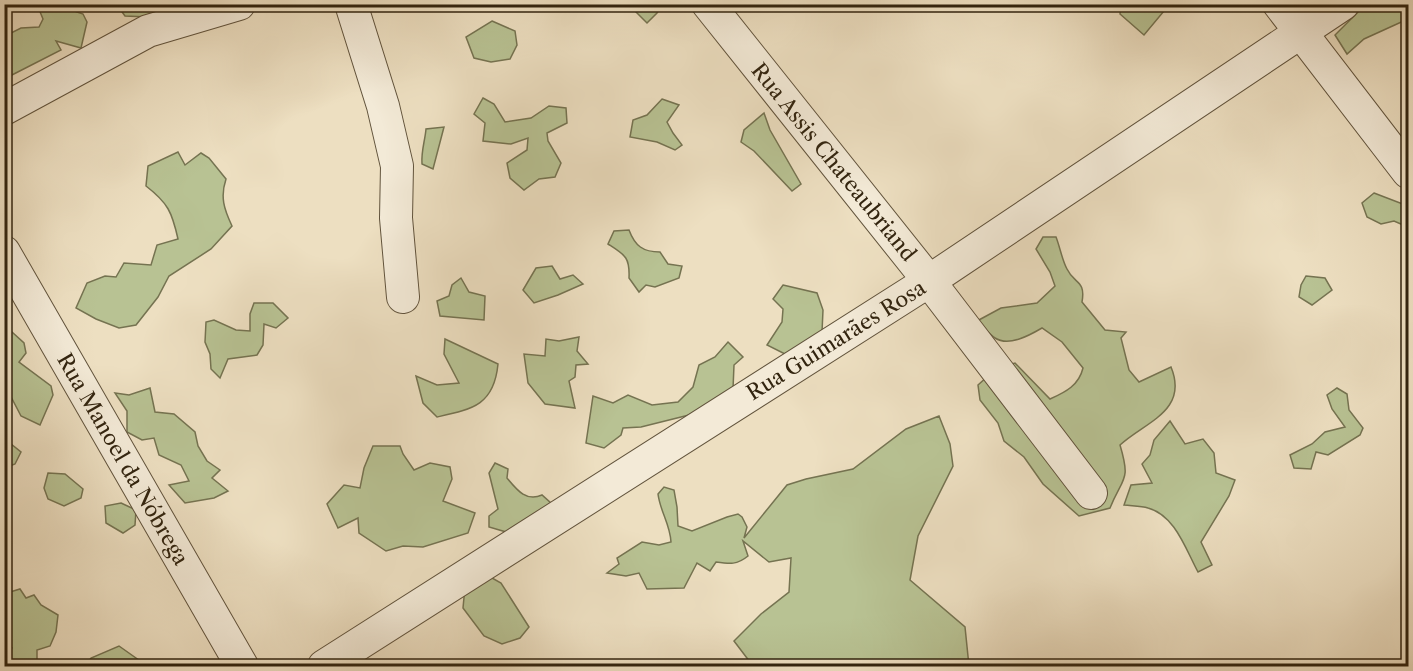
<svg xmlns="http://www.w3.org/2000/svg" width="1413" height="671" font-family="'Libre Caslon Text',serif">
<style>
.green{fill:#b8c293;stroke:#757351;stroke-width:1.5}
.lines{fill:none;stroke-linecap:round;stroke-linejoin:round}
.minor-casing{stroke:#61533c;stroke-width:34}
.minor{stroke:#f3ead7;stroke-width:32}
.labels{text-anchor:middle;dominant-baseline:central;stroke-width:4.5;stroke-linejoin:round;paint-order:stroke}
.street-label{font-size:21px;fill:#32240f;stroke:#f3ead7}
</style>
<rect width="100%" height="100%" fill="#eddfc1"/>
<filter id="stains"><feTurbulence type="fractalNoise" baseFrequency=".00333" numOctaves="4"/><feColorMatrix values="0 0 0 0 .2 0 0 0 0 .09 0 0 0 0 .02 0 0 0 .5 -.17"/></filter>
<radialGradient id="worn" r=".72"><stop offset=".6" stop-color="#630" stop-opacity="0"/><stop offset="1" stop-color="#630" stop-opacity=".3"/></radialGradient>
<!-- green -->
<g class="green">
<path d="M 1366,4 L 1408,5 L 1408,19 L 1364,39 L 1347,54 L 1335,35 Z"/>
<path d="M 40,5 L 61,5 L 62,7 L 83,14 L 87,22 L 81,48 L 56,41 L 61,50 L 8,77 L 5,74 L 5,36 L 21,28 L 39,27 L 43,19 L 38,7 Z"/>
<path d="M 117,5 L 191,5 L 169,8 L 148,17 L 125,16 Z"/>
<path d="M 629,5 L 662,5 L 657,13 L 647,23 Z"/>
<path d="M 1121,5 L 1121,4 L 1169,5 L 1144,35 L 1120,14 Z"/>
<path d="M 492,21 L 515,31 L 517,45 L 510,59 L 491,62 L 474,58 L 466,37 Z"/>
<path d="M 483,98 L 494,104 L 505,122 L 531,118 L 549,106 L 566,108 L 567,123 L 547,133 L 548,141 L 561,163 L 555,177 L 539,179 L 524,190 L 510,178 L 507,163 L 527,150 L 528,138 L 511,144 L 483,141 L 485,123 L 474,114 Z"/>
<path d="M 662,99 L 679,105 L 667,122 L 673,133 L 682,145 L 675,150 L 657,142 L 630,137 L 633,120 L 647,115 Z"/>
<path d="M 764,113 L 770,130 L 801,184 L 792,191 L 754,151 L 741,142 L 744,130 Z"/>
<path d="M 444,127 L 433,169 L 422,164 C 421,151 425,141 426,129 Z"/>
<path d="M 178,152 L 185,165 L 201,153 L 209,158 L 226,179 C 220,197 224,209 232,226 L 211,249 L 169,276 L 158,297 L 136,325 L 119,328 L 96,319 L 76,308 L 87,283 L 105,276 L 116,277 L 124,263 L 151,265 L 157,245 L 178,239 C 172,212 168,203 146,186 L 148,166 Z"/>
<path d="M 1374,193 L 1408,206 L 1408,227 L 1394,221 L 1381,224 L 1367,217 L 1362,203 Z"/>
<path d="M 629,230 C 635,246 643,252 660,252 L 668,264 L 682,266 L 679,278 L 655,287 L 646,285 L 639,292 L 629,278 C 630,257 625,255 608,244 L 614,231 Z"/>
<path d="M 1043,237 L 1056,237 C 1060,247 1062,260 1067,269 C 1074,284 1086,280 1082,302 L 1105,330 L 1126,332 L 1121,338 L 1129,370 L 1139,382 L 1171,367 C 1189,411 1145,422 1120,445 C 1131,482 1123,476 1110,508 L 1079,516 L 1043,484 L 1024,457 L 1004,441 L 998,423 L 980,400 L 978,385 L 997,368 L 1015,363 L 1050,399 C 1066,392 1079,385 1083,368 L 1062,342 L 1042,328 C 1030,335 1009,347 995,338 C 989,334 983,326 977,321 L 1001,308 L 1037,303 L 1055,286 L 1050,272 L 1036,249 Z"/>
<path d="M 552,266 L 560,279 L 573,275 L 583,284 L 558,295 L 534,303 L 523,290 L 536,268 Z"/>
<path d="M 1306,276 L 1325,278 L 1332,290 L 1312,305 L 1299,297 L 1301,285 Z"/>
<path d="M 461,278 L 469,292 L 485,296 L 484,320 L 440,316 L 437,301 L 449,296 L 452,285 Z"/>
<path d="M 783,285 L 817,293 L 823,310 L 822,332 L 795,359 L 767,345 L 782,322 L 783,309 L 773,299 Z"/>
<path d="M 254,303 L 273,303 L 288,318 L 276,328 L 264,324 L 263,345 L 257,355 L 228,359 L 220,378 L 211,369 L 210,354 L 205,342 L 206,322 L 214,320 L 236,330 L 250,331 L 250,314 Z"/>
<path d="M 12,332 L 24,343 L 26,353 L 19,362 L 51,386 L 53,395 L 40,425 L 21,416 L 9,393 L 5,397 L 5,334 Z"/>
<path d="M 579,337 L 577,351 L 588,364 L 576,365 L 575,377 L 569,381 L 575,408 L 545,404 L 528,383 L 524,354 L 545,356 L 546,339 L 559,341 Z"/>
<path d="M 445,339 L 498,364 C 494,405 473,409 437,417 L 423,403 L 416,376 L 437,385 L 459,383 L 444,354 Z"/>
<path d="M 728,342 L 743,357 L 734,365 L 733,389 L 689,415 L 641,427 L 623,428 L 621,435 L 604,448 L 586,443 L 593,396 L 613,403 L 628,395 L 652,405 L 678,402 L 693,387 L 699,365 L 715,357 Z"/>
<path d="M 150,388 L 155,412 L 174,414 L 195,432 L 198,446 L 207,461 L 220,470 L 212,478 L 228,491 L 214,498 L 185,503 L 169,485 L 189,481 L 181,465 L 159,455 L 154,438 L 142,440 L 127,432 L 127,411 L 115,393 L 129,395 Z"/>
<path d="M 1337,388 L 1347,394 L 1349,410 L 1363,428 L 1360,435 L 1328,455 L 1316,452 L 1311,469 L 1294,468 L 1290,455 L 1312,444 L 1325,432 L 1345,427 L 1332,409 L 1327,395 Z"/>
<path d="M 939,416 L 950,444 L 953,466 L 918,536 L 910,580 L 965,627 L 969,666 L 753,666 L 734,641 L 761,614 L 789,592 L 791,558 L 769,562 L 743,541 L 748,556 C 737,565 730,564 716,562 L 710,571 L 697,563 L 684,588 L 647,589 L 639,573 L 626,576 L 607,573 L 619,564 L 617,558 L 642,542 L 659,545 L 671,542 C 670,524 660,511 658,494 L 664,487 L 674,490 L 677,507 L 678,526 L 692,531 L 727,517 L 738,514 L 742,517 L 747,527 L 744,538 L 787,485 L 806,479 L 853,469 L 906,429 Z"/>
<path d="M 1170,421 L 1185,444 L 1203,439 L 1214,453 L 1216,473 L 1235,480 L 1229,496 L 1201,542 L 1212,565 L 1198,572 C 1186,550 1175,515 1148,508 C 1141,506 1132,506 1124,505 L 1131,485 L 1152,483 L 1142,464 L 1150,455 L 1154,440 Z"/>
<path d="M 5,444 L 11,444 L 21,452 L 15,464 L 5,468 Z"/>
<path d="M 373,446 L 400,446 L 403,454 L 414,470 L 430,463 L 450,467 L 452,479 L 443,501 L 475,513 L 468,533 L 423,547 L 403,546 L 386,551 L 359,533 L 358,518 L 338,528 L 327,504 L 344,485 L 360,488 L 364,468 Z"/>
<path d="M 495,463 L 508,469 L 507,478 C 517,490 526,502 542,495 L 552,504 L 513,534 L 489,527 L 489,516 L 498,509 L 489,473 Z"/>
<path d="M 48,473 L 65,474 L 83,489 L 81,498 L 64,506 L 48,499 L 44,488 Z"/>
<path d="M 121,503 L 136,510 L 135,525 L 123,533 L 106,523 L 105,506 Z"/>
<path d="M 485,574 L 501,583 L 529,627 L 520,638 L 502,644 L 484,636 L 463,608 L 465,587 Z"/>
<path d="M 20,589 L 26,598 L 34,595 L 41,605 L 58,615 L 56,632 L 50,646 L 37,650 L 37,666 L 5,666 L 5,661 L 12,648 L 5,641 L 5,591 L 7,593 Z"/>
<path d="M 119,646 L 143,663 L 142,666 L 85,666 L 91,658 Z"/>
</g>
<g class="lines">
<!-- minor casing -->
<g class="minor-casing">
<g id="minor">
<path d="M 351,4 L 383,106 L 397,166 L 396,218 L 403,297"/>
<path d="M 708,4 L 929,281 L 1091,493"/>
<path d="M 1279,4 L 1408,172"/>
<path d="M 4,109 L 148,31 L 239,4"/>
<path d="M 4,252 L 242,666"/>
<path d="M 324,666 L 929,281 L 1343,4"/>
</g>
</g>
<!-- minor -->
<use href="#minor" class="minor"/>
</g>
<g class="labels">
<!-- street labels -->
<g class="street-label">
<text transform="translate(834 162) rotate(51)">Rua Assis Chateaubriand</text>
<text transform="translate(836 340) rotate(-32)">Rua Guimarães Rosa</text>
<text transform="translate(123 459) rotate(60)">Rua Manoel da Nóbrega</text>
</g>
</g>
<!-- margin -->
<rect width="1413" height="671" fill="none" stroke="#eddfc1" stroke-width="24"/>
<rect x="6" y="6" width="1401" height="659" fill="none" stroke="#32240f" stroke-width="3"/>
<rect x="12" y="12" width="1389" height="647" fill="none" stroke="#32240f" stroke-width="1.5"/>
<rect width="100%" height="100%" filter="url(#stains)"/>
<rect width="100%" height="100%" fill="url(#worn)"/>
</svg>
